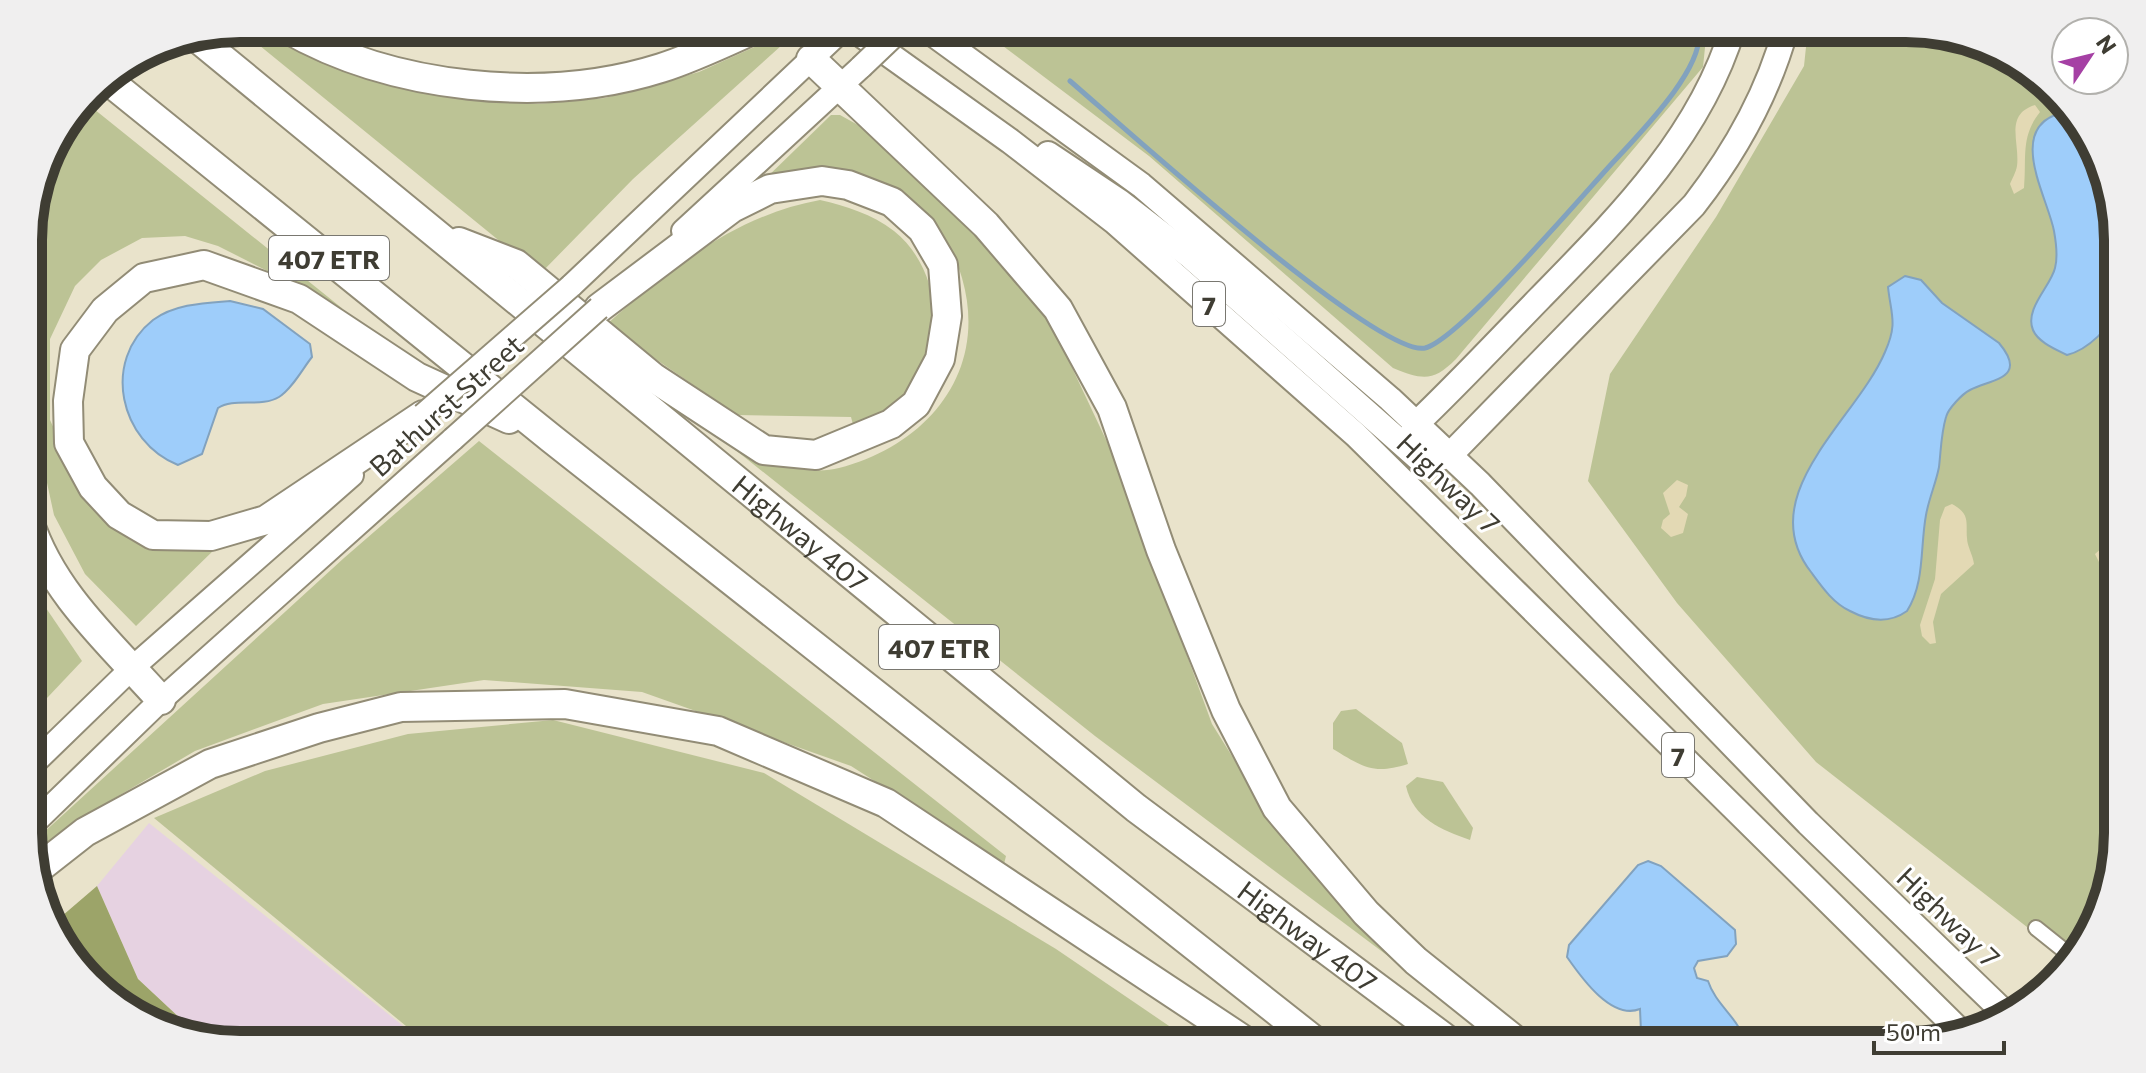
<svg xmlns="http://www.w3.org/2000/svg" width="2146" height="1073" font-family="Commissioner,sans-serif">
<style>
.commercial{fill:#e6d2e1}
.green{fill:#bcc395}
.forest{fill:#9ca469}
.sand{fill:#e3d9b4}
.water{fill:#9ecdfa;stroke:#82a2be;stroke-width:2}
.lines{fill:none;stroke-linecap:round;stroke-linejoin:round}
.stream{stroke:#82a2be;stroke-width:5}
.street-casing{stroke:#928c76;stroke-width:18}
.secondary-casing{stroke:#928c76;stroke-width:26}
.primary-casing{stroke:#928c76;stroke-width:28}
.highway-casing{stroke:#928c76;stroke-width:32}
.street{stroke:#fff;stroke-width:14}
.secondary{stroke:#fff;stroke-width:22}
.primary{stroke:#fff;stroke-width:24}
.highway{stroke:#fff;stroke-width:28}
.secondary-bridge-casing{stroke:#928c76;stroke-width:26;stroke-linecap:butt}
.secondary-bridge{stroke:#fff;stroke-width:22}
.labels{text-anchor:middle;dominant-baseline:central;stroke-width:6;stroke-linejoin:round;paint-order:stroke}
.shield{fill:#fff;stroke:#797770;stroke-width:2}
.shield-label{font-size:26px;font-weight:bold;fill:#3f3d33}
.street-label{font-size:28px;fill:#3f3d33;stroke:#fff}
.rim{fill:none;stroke:#3f3d33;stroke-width:10}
</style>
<rect width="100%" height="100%" fill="#e9e3cb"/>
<!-- commercial -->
<path class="commercial" d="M 149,823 L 427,1045 L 240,1045 L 198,1035 L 138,979 L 97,886 Z"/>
<!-- green -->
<g class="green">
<path d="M 238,28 L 267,28 L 289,42 L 382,84 L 440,96 L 538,104 L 605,98 L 699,72 L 761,44 L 783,28 L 809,28 L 782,45 L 633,179 L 540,274 Z"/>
<path d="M 979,28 L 1707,28 L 1703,67 L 1456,359 C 1433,382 1423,380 1393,368 L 1149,156 Z"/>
<path d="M 1808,28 L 1906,28 L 1999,50 L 2075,111 L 2116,213 L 2118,834 L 2096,926 L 2068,959 L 1816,762 L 1677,603 L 1588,481 L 1610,374 L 1716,217 L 1804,66 Z"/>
<path d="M 84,101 L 343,309 L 218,246 L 185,236 L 142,238 L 101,260 L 75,286 L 50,339 L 50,420 L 86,498 L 132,541 L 179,548 L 217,547 L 136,626 L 85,574 L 54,515 L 29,400 L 28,225 L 50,147 Z"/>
<path d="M 831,115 L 840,115 L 858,125 L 976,231 L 1028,290 L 1050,321 L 1116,461 L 1212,724 L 1288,846 L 1412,974 L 1095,736 L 728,444 C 757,459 806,477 839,468 C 928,445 989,371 962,278 C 953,244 924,220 901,196 L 761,183 Z"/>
<path d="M 820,200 C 846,206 872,214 894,231 C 934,263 947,326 920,370 C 913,382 907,399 897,407 C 886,418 868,425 855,432 L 851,417 L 737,415 L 606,325 C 669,269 736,215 820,200 Z"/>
<path d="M 479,441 L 1006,856 L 1004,864 L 851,766 L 642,692 L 484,680 L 323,704 L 195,751 L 91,812 L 30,862 L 30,845 L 344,558 Z"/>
<path d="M 29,583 L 82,661 L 30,716 Z"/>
<path d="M 1356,709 L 1402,743 L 1408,764 C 1373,775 1363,767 1333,749 L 1333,723 L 1341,711 Z"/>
<path d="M 553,720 L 764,773 L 1056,949 L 1197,1045 L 429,1045 L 154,818 L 265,771 L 408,734 Z"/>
<path d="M 1417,777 L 1443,782 L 1473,828 L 1470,840 C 1441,830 1413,818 1406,786 Z"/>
</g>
<!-- forest -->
<path class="forest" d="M 97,886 L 138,979 L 198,1035 L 147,1023 L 71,962 L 55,922 Z"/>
<!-- sand -->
<g class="sand">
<path d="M 2035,105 L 2040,112 C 2020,137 2027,158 2024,188 L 2014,194 L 2010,184 C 2012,179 2016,172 2017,166 C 2020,142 2004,115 2035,105 Z"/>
<path d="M 1677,480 L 1688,485 L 1686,496 L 1679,507 L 1688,514 L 1683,533 L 1671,537 L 1661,528 L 1663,520 L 1670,514 L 1663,493 Z"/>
<path d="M 2117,502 L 2117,553 L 2099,562 L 2095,554 L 2103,547 L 2100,534 L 2110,529 L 2106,511 Z"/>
<path d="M 1952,504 C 1970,514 1966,521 1967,538 C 1967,546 1973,555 1974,564 L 1941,594 L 1933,622 L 1936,643 L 1930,644 L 1922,636 L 1920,625 L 1935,579 L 1940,520 L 1945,507 Z"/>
</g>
<!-- water -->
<g class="water">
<path d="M 2061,113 C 2084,124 2111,187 2116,213 C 2120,229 2119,288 2117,305 C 2113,327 2087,350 2067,355 C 2055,349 2038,342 2033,330 C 2024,309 2051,286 2055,268 C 2058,257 2056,242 2054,231 C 2048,198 2005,128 2061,113 Z"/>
<path d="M 1905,276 L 1921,280 L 1942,303 L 1999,343 C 2029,379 1991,379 1970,390 C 1962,394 1948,409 1946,417 C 1941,434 1941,450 1939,467 C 1936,483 1929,498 1926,515 C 1920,547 1925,583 1907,611 C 1889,624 1869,621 1850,611 C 1833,603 1822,587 1811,572 C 1751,495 1857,419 1885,352 C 1898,323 1891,315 1888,287 Z"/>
<path d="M 230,301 L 263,309 L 310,344 L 312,357 C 303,368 292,389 279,397 C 261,408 234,397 218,408 L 202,454 L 178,465 C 120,442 101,361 153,320 C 175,304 204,303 230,301 Z"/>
<path d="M 1648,861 L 1661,866 L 1735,930 L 1736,944 L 1727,956 L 1698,961 L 1694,968 L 1697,978 L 1708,981 C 1716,1006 1742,1020 1745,1045 L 1650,1045 L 1641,1032 L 1640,1009 C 1612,1020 1583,980 1567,957 L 1569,945 L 1638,865 Z"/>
</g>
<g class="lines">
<!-- stream -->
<path class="stream" d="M 1070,81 C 1118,122 1378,358 1425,348 C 1458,340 1577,202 1606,170 C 1631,142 1709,67 1698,28"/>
<!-- street casing -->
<g class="street-casing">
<path id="street" d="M 2036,928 L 2071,956"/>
</g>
<!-- secondary casing -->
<g class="secondary-casing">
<g id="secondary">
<path d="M 683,231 L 861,67"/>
<path d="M 571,286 L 844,28"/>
<path d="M 30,767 L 131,669 L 352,475"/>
<path d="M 30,827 L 161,700 L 453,439"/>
</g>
</g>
<!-- primary casing -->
<g class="primary-casing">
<g id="primary">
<path d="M 852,28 L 1010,141 L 1115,222 L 1356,435 L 1960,1031"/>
<path d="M 925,28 L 1141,185 L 1390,399 L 1480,484 L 1808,823 L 2007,1015"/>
<path d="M 1048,154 L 1120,202 L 1190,256 L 1424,463 L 1450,455 L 1694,205 C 1736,151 1768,94 1786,28"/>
<path d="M 1411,436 L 1416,424 C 1459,383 1499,340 1540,298 C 1618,218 1700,137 1733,28"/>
</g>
</g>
<!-- highway casing -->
<g class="highway-casing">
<g id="highway">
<path d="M 286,28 C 392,89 544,105 661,68 C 693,58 726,42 757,28"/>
<path id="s1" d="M 196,37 L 1136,808 L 1454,1045"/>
<path d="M 811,59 L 986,225 L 1058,309 L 1112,408 L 1161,550 L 1226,710 L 1277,808 L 1366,913 L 1416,961 L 1521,1045"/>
<path d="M 105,78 L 552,439 L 1320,1045"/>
<path d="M 459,242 L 516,264 L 654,378 L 764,450 L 816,455 L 891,424 L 916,404 L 940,359 L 947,316 L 943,265 L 922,229 L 892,202 L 848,185 L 822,181 L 770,189 L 732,208 L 599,308"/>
<path d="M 423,415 L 266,520 L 211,536 L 153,535 L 119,515 L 93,487 L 69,443 L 68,401 L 75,350 L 105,310 L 144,278 L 204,265 L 299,299 L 417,377 L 509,419"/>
<path d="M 29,521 C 52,593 112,645 161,700"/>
<path d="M 34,872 L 85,832 L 210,764 L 319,728 L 401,707 L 565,704 L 718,731 L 886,803 L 1251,1045"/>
</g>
</g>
<!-- street -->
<use href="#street" class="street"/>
<!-- secondary -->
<use href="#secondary" class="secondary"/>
<!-- primary -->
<use href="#primary" class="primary"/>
<!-- highway -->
<use href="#highway" class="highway"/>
<!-- secondary-bridge casing -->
<g class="secondary-bridge-casing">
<g id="secondary-bridge">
<path d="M 861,67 L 902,28"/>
<path d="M 423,415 L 571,286"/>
<path d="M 453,439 L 599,308"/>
</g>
</g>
<!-- secondary-bridge -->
<use href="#secondary-bridge" class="secondary-bridge"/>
</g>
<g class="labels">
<!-- shield labels -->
<g class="shield">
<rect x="269" y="236" width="120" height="44" rx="6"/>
<rect x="1193" y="282" width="32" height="44" rx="6"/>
<rect x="879" y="625" width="120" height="44" rx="6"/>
<rect x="1662" y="733" width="32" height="44" rx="6"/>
</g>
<g class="shield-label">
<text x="329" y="258">407 ETR</text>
<text x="1209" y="304">7</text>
<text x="939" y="647">407 ETR</text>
<text x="1678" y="755">7</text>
</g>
<!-- street labels -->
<g class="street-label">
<text transform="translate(446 405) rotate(-42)">Bathurst Street</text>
<text transform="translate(1449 483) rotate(44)">Highway 7</text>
<text stroke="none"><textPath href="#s1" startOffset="782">Highway 407</textPath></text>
<text transform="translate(1949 917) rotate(44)">Highway 7</text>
<text stroke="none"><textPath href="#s1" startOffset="1430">Highway 407</textPath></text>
</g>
</g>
<!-- crop -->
<path d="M0 0H2146V1073H0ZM240 42H1906A198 198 0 0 1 2104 240V833A198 198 0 0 1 1906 1031H240A198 198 0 0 1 42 833V240A198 198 0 0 1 240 42Z" fill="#f0efef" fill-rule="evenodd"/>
<path class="rim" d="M240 42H1906A198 198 0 0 1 2104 240V833A198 198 0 0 1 1906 1031H240A198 198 0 0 1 42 833V240A198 198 0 0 1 240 42Z"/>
<!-- north arrow -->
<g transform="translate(2090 56) rotate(55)"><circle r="38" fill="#ffffff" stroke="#b2b1ad" stroke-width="2"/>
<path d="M0-6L14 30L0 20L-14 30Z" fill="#a540a4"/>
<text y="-12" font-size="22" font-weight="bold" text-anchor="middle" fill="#3f3d33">N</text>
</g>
<!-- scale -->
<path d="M1874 1041v12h130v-12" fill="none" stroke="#3f3d33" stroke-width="4"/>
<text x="1886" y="1041" font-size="24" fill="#3f3d33" stroke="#ffffff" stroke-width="6" paint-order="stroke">50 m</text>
</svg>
